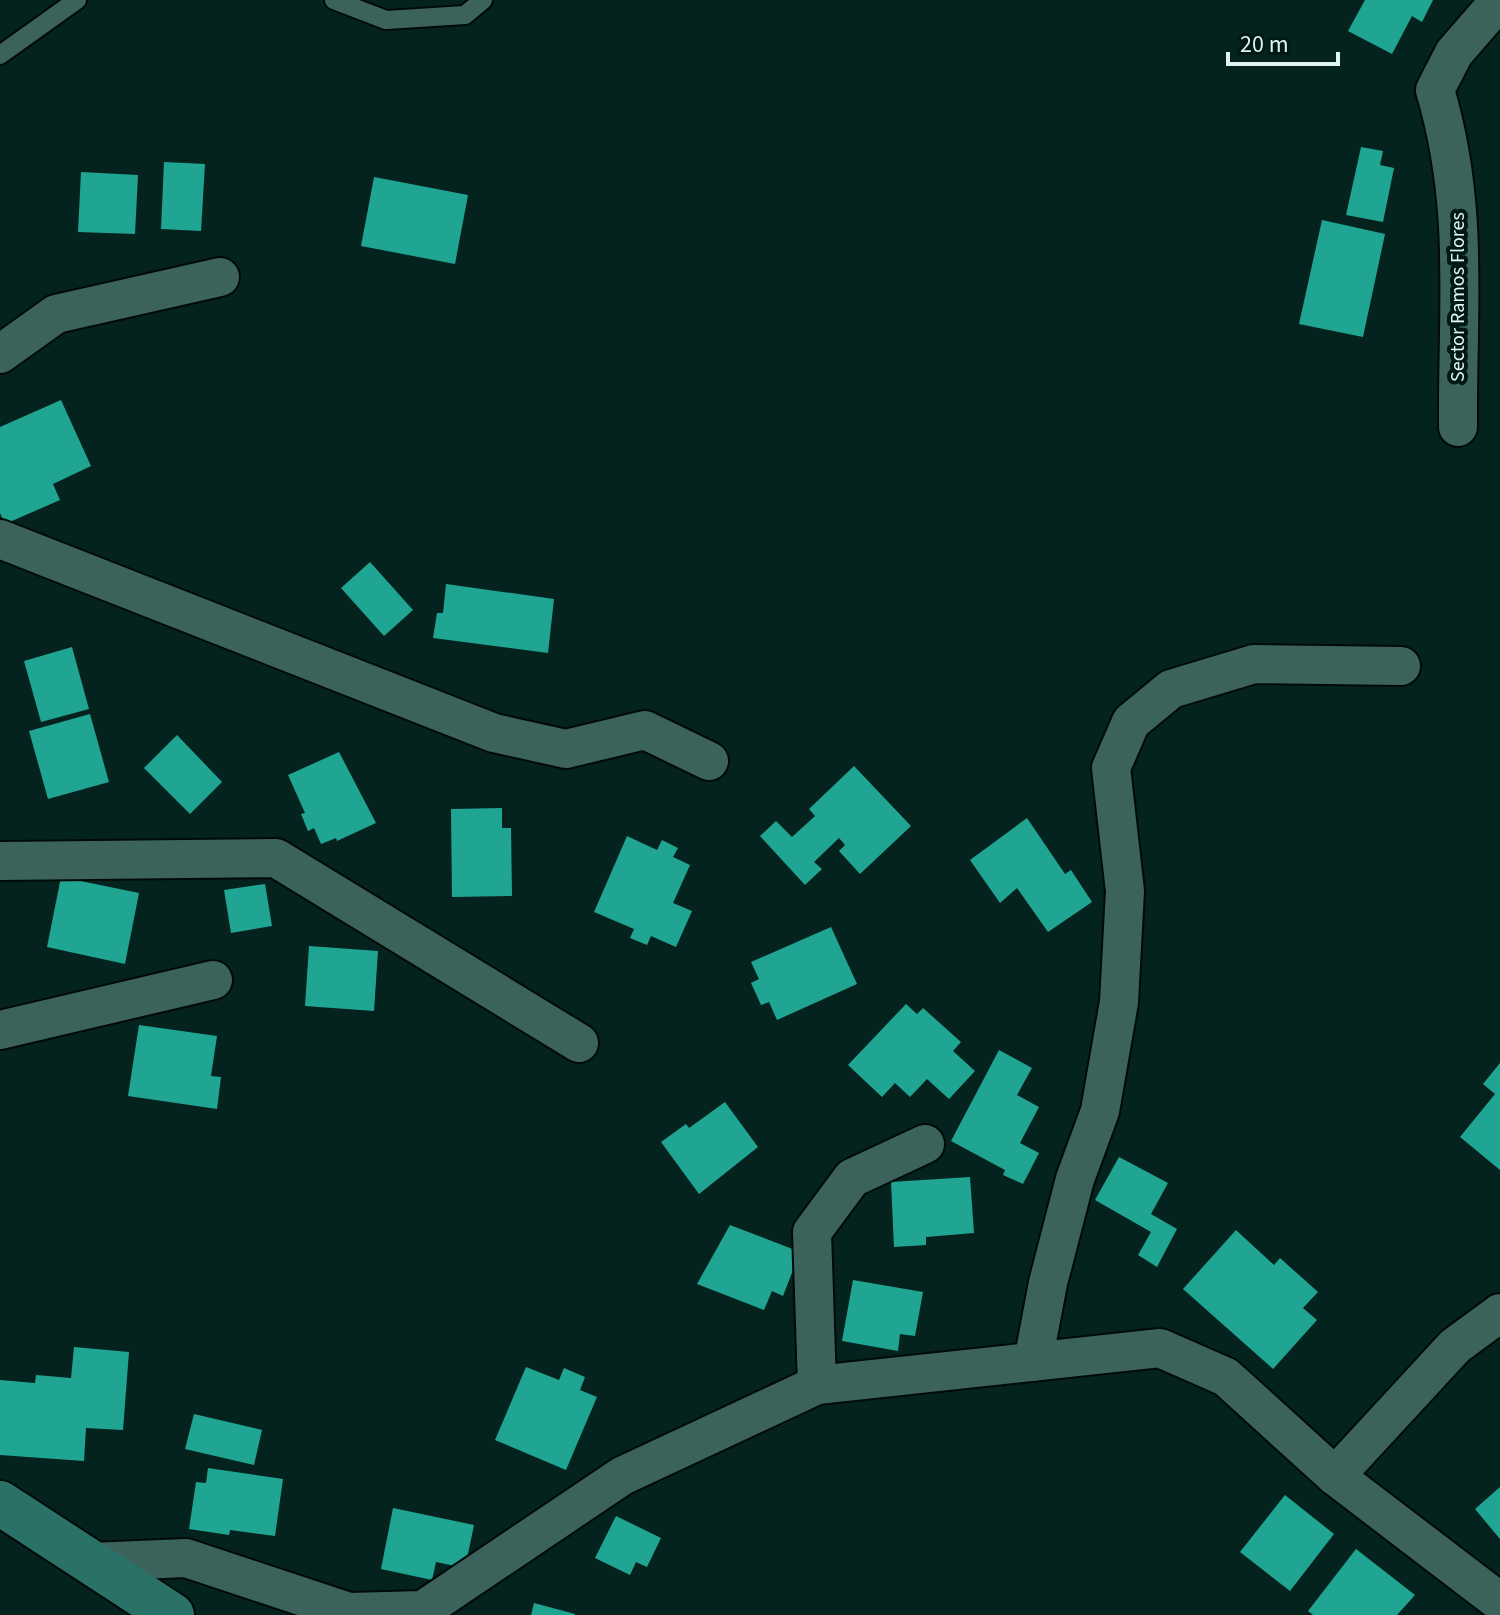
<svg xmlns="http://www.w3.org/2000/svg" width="1500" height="1615" font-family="'Source Sans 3',sans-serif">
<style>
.building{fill:#20a593}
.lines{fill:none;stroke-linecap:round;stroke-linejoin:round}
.lane-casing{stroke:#000b08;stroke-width:22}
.street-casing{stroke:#000b08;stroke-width:42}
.secondary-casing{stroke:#000b08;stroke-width:48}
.lane{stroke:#3c635b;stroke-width:18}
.street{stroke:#3c635b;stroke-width:38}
.secondary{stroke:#2a7267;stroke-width:44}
.labels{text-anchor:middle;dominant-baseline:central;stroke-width:8;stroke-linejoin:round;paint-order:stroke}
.street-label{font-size:20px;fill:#e0f5f0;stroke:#001915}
</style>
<rect width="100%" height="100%" fill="#05231e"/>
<!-- building -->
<g class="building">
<path d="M 1365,0 L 1433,0 L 1422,22 L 1412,16 L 1392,54 L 1348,31 Z"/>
<path d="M 1361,147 L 1383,151 L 1380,165 L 1394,168 L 1383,222 L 1346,215 Z"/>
<path d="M 164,162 L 205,164 L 201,231 L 161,229 Z"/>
<path d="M 81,172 L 138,175 L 135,234 L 78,232 Z"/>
<path d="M 374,177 L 468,195 L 455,264 L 361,246 Z"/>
<path d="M 1322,220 L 1385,234 L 1363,337 L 1299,324 Z"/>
<path d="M 61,400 L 91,466 L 53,484 L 60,500 L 5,524 L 0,513 L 0,427 Z"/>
<path d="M 370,562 L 413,610 L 384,636 L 341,588 Z"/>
<path d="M 446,584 L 554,599 L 548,653 L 433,638 L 437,613 L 443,613 Z"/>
<path d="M 72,647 L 89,709 L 41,722 L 24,661 Z"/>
<path d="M 90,714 L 109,782 L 48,799 L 29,731 Z"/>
<path d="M 177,735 L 222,782 L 190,814 L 144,768 Z"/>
<path d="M 339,752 L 376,823 L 337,841 L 336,838 L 321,844 L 314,828 L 308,831 L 301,814 L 305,813 L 288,775 Z"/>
<path d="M 854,766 L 911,826 L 860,874 L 839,851 L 845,845 L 839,838 L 814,862 L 822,869 L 805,885 L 760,836 L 776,821 L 792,837 L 815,816 L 809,809 Z"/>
<path d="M 502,808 L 502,828 L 511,828 L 512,896 L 452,897 L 451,809 Z"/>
<path d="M 1027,818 L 1065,874 L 1071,870 L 1092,902 L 1048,932 L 1017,888 L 1000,903 L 970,860 Z"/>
<path d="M 627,836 L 657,850 L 662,840 L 678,848 L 673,857 L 690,865 L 673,903 L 692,911 L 676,947 L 651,936 L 647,945 L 630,938 L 634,929 L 594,912 Z"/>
<path d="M 61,877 L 139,893 L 125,964 L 47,947 Z"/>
<path d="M 265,884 L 272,926 L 231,933 L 224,890 Z"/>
<path d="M 831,927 L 857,984 L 777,1020 L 769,1002 L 761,1005 L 751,983 L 759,979 L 751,962 Z"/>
<path d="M 309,946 L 378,951 L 374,1011 L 305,1006 Z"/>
<path d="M 906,1004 L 917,1014 L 923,1008 L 961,1042 L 953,1051 L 975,1071 L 949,1099 L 927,1079 L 910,1097 L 895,1083 L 882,1097 L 848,1065 Z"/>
<path d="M 139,1025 L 217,1036 L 211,1076 L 221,1077 L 217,1109 L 128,1096 Z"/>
<path d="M 999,1050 L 1032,1068 L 1017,1095 L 1039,1107 L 1020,1143 L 1039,1153 L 1023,1184 L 1003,1175 L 1005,1170 L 951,1141 Z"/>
<path d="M 1500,1063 L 1500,1170 L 1460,1137 L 1495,1094 L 1483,1084 Z"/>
<path d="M 725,1102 L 758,1147 L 699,1194 L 661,1142 L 686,1124 L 689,1128 Z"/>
<path d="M 1119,1157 L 1168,1183 L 1151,1214 L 1177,1229 L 1157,1267 L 1138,1255 L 1151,1232 L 1095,1200 Z"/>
<path d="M 970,1177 L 974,1233 L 926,1237 L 926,1245 L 894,1247 L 891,1182 Z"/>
<path d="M 730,1225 L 800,1252 L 783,1296 L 772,1291 L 764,1310 L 697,1284 Z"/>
<path d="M 1236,1230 L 1274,1265 L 1280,1258 L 1318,1292 L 1303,1308 L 1317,1320 L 1273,1369 L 1183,1289 Z"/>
<path d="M 853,1280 L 923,1292 L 915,1336 L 900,1334 L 898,1351 L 842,1341 Z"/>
<path d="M 74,1347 L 129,1352 L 123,1430 L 86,1428 L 84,1461 L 0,1455 L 0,1380 L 35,1383 L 36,1375 L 71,1378 Z"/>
<path d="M 526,1367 L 559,1380 L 564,1368 L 585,1377 L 580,1390 L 597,1397 L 566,1470 L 495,1440 Z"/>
<path d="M 194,1414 L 262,1430 L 254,1465 L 185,1449 Z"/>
<path d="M 208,1468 L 283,1479 L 275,1536 L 230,1530 L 229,1535 L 189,1529 L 196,1482 L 206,1483 Z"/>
<path d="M 1500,1487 L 1500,1539 L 1475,1509 Z"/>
<path d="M 1285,1495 L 1334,1534 L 1290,1591 L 1240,1552 Z"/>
<path d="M 393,1508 L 474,1525 L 465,1568 L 436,1562 L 432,1580 L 381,1569 Z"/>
<path d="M 616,1516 L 661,1538 L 647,1567 L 636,1562 L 630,1575 L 595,1558 Z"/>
<path d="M 1356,1549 L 1415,1595 L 1397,1615 L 1313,1615 L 1308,1611 Z"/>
<path d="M 534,1603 L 575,1614 L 575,1615 L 531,1615 Z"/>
</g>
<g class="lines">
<!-- lane casing -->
<g class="lane-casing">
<g id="lane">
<path d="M 334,0 L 386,20 L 465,15 L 483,0"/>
<path d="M 0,55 L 77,0"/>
</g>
</g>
<!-- street casing -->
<g class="street-casing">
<g id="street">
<path d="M 0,354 L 56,314 L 220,277"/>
<path d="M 1458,427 C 1457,308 1470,207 1435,90 L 1454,53 L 1500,0"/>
<path d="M 0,539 L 494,733 L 566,749 L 645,730 L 709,761"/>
<path d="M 0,861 L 276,858 L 579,1043"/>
<path d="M 0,1030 L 213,980"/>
<path d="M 1033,1362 L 1048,1283 L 1075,1179 L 1100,1111 L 1119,1002 L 1125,891 L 1111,768 L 1131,722 L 1171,689 L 1254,664 L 1401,666"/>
<path d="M 817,1385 L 812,1232 L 852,1178 L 925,1144"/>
<path d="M 1335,1476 L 1455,1346 L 1500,1313"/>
<path d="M 90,1562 L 186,1558 L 349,1612 L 423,1610 L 622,1476 L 817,1385 L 1160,1348 L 1226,1377 L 1335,1476 L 1500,1602"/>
</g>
</g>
<!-- secondary casing -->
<g class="secondary-casing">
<path id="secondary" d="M 0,1503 L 172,1615"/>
</g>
<!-- lane -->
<use href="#lane" class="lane"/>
<!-- street -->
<use href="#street" class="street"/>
<!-- secondary -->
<use href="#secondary" class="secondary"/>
</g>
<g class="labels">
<!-- street labels -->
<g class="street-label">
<text transform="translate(1458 297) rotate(-90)">Sector Ramos Flores</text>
</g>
</g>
<!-- scale -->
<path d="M1228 52v12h110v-12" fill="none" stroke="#e0f5f0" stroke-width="4"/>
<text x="1240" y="52" font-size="24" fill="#e0f5f0" stroke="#001915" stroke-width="6" paint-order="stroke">20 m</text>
</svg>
